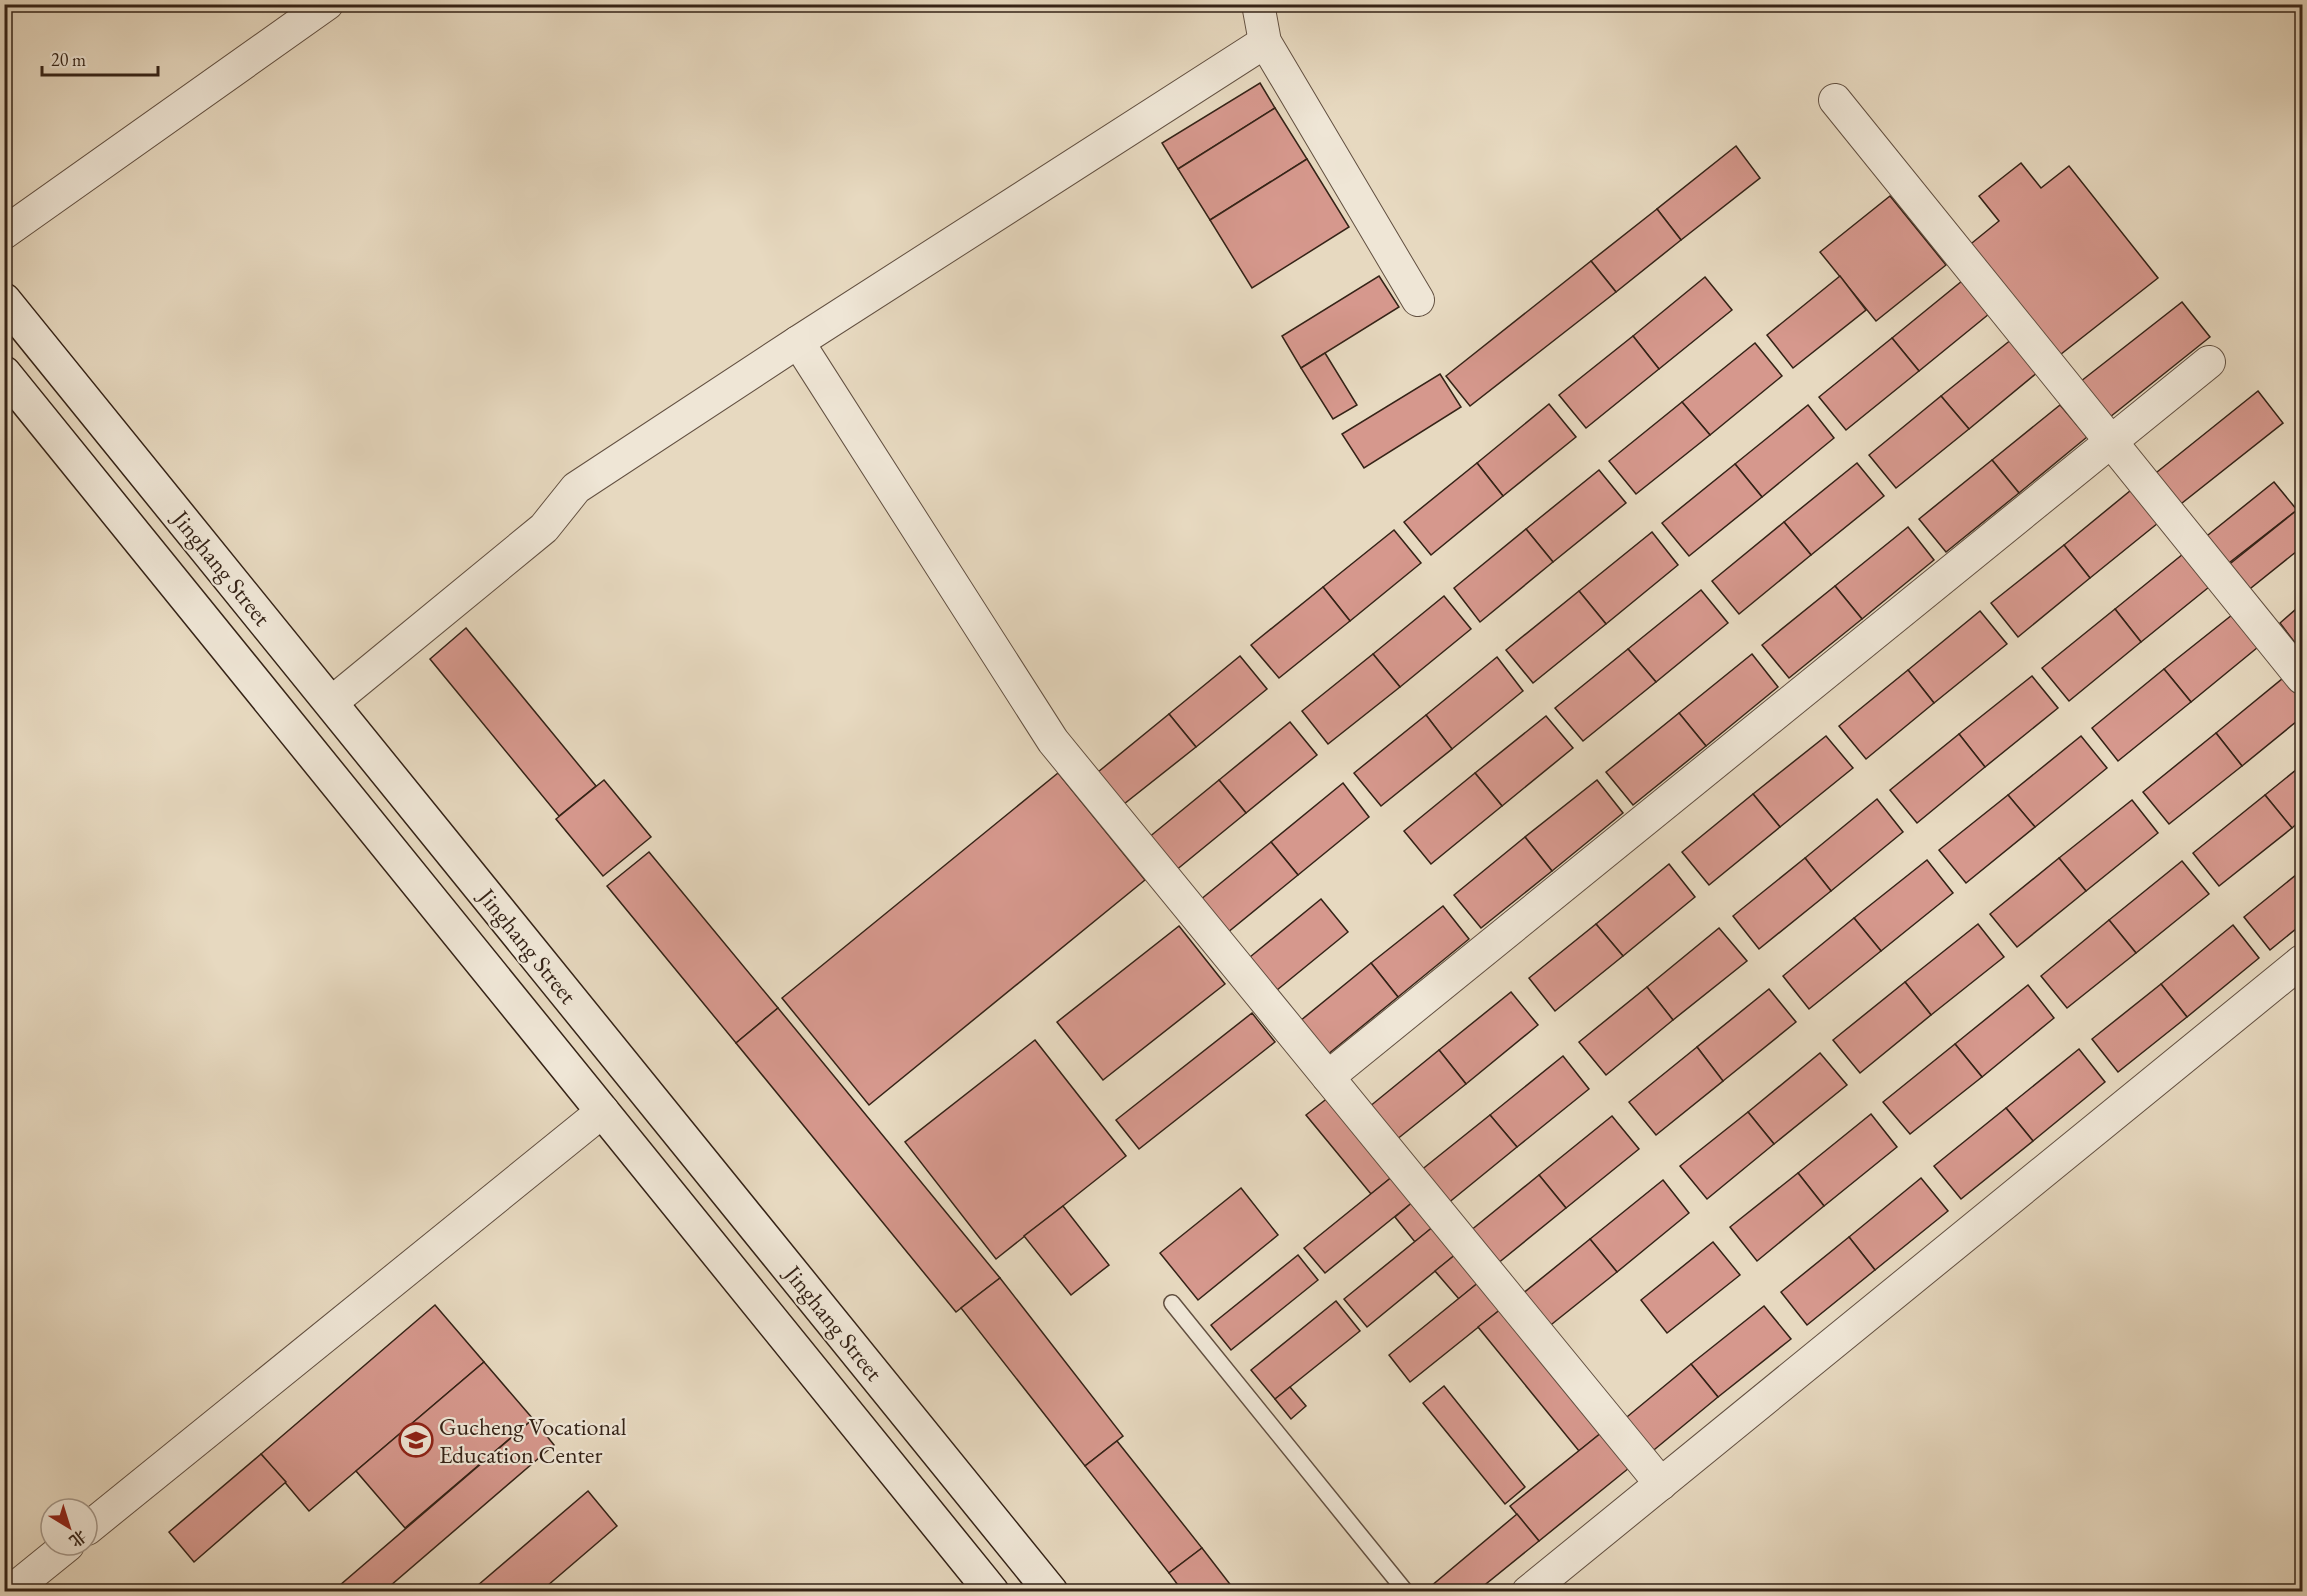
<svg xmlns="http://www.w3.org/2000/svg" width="2307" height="1596" font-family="'EB Garamond','Noto Serif SC',serif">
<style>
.building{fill:#d6988d;stroke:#352317;stroke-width:1.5}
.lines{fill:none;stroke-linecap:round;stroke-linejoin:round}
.service-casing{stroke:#625041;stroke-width:18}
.minor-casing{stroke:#625041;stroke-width:34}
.secondary-casing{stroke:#352317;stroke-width:36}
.service{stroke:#efe6d6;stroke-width:15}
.minor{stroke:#efe6d6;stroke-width:32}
.secondary{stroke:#efe6d6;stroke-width:33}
.labels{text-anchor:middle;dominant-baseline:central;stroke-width:4.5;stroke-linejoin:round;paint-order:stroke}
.street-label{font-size:24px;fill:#352317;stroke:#efe6d6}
.poi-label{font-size:24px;fill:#352317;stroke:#efe6d6;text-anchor:start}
</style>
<rect width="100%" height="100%" fill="#e7d9c0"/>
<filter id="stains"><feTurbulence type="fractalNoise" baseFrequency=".00333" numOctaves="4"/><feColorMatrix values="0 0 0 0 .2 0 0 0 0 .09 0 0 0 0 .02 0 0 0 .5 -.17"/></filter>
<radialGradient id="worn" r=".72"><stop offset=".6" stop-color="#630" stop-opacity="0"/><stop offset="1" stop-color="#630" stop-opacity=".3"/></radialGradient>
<!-- building -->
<g class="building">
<path d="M 1260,83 L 1275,108 L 1178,169 L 1162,143 Z"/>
<path d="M 1275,108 L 1307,159 L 1210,220 L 1178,169 Z"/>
<path d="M 1736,146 L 1760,178 L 1681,240 L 1657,209 Z"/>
<path d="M 1307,159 L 1349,227 L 1252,288 L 1210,220 Z"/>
<path d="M 2021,163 L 2041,188 L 2069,166 L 2158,278 L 2056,358 L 1967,247 L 1999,221 L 1979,196 Z"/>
<path d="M 1890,196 L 1946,265 L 1876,321 L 1820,252 Z"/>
<path d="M 1657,209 L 1681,240 L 1616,292 L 1591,261 Z"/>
<path d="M 1591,261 L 1616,292 L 1470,406 L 1446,376 Z"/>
<path d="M 1379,276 L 1399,307 L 1301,368 L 1282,336 Z"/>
<path d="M 1840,276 L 1866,310 L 1793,368 L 1767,335 Z"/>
<path d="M 1705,277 L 1732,310 L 1659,369 L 1633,336 Z"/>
<path d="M 1962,281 L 1989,314 L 1919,371 L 1892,338 Z"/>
<path d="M 2182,302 L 2210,337 L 2105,421 L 2076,385 Z"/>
<path d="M 1633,336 L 1659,369 L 1586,428 L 1559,395 Z"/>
<path d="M 1892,338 L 1919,371 L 1846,430 L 1819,397 Z"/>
<path d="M 2012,339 L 2038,372 L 1969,429 L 1941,396 Z"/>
<path d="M 1755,343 L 1782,376 L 1710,435 L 1682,402 Z"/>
<path d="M 1325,353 L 1357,405 L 1333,419 L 1301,368 Z"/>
<path d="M 1440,374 L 1461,407 L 1364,468 L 1342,434 Z"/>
<path d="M 2258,391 L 2283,423 L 2177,507 L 2152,476 Z"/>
<path d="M 1941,396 L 1969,429 L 1896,488 L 1869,455 Z"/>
<path d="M 1682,402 L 1710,435 L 1636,494 L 1609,461 Z"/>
<path d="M 1549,404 L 1576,437 L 1503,496 L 1477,463 Z"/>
<path d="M 1808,405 L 1834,438 L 1762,497 L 1735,464 Z"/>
<path d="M 2060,405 L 2087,437 L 2019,493 L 1992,460 Z"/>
<path d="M 1992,460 L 2019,493 L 1946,552 L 1919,519 Z"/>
<path d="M 1477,463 L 1503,496 L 1431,555 L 1404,522 Z"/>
<path d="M 1857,463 L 1884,496 L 1811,555 L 1784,522 Z"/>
<path d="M 1735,464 L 1762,497 L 1689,556 L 1662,523 Z"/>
<path d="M 1599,470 L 1626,503 L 1553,562 L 1526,529 Z"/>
<path d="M 2274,482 L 2297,510 L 2225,566 L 2203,539 Z"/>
<path d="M 2136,486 L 2163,519 L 2090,578 L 2064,545 Z"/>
<path d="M 2302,506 L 2302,547 L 2246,592 L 2226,567 Z"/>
<path d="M 1784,522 L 1811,555 L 1739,614 L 1712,581 Z"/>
<path d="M 1908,527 L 1934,560 L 1862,619 L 1835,586 Z"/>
<path d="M 1526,529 L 1553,562 L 1480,622 L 1454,588 Z"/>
<path d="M 1394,530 L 1421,563 L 1350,621 L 1323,587 Z"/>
<path d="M 1652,532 L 1678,565 L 1606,624 L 1579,591 Z"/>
<path d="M 2064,545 L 2090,578 L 2018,637 L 1991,603 Z"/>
<path d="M 2188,550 L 2214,583 L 2141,642 L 2115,609 Z"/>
<path d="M 1835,586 L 1862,619 L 1789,678 L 1762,645 Z"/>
<path d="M 1323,587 L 1350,621 L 1279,678 L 1251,645 Z"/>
<path d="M 1701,590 L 1728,623 L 1656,682 L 1628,649 Z"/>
<path d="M 1579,591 L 1606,624 L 1533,683 L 1506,650 Z"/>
<path d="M 1444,596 L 1471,629 L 1400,687 L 1373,654 Z"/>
<path d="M 2302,604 L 2302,652 L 2280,623 Z"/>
<path d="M 2115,609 L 2141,642 L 2069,701 L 2042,668 Z"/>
<path d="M 1980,611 L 2007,644 L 1934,703 L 1908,670 Z"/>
<path d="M 2237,611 L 2263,643 L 2191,702 L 2164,669 Z"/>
<path d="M 466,628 L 596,786 L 559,816 L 430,659 Z"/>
<path d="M 1628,649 L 1656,682 L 1583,741 L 1555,708 Z"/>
<path d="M 1373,654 L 1400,687 L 1328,744 L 1302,711 Z"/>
<path d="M 1752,654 L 1778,687 L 1706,746 L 1679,713 Z"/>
<path d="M 1240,656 L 1267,689 L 1196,747 L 1169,714 Z"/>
<path d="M 1497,657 L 1523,691 L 1452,749 L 1426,715 Z"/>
<path d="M 2164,669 L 2191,702 L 2118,761 L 2092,728 Z"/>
<path d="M 1908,670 L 1934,703 L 1866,759 L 1839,726 Z"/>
<path d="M 2288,674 L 2302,693 L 2302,717 L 2242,766 L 2216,733 Z"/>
<path d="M 2032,676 L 2058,708 L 1985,767 L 1959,734 Z"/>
<path d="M 1679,713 L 1706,746 L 1633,805 L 1606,772 Z"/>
<path d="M 1169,714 L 1196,747 L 1124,804 L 1098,772 Z"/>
<path d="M 1426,715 L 1452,749 L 1381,806 L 1354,773 Z"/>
<path d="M 1546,716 L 1573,748 L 1502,806 L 1475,773 Z"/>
<path d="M 1290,722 L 1317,755 L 1246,813 L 1219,780 Z"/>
<path d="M 2216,733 L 2242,766 L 2169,824 L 2143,792 Z"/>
<path d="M 1959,734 L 1985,767 L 1917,823 L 1890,790 Z"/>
<path d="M 1826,736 L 1853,768 L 1780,827 L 1753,794 Z"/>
<path d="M 2081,736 L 2107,768 L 2035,827 L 2008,795 Z"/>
<path d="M 2302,765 L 2302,819 L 2292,828 L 2265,795 Z"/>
<path d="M 1058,773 L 1145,880 L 869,1105 L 782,998 Z"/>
<path d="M 1475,773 L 1502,806 L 1431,864 L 1404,831 Z"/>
<path d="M 604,780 L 651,837 L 603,876 L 556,819 Z"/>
<path d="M 1219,780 L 1246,813 L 1175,871 L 1148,838 Z"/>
<path d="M 1597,780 L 1623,813 L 1552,871 L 1525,837 Z"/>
<path d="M 1343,783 L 1369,817 L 1298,875 L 1271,842 Z"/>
<path d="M 1753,794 L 1780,827 L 1709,885 L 1682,852 Z"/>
<path d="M 2008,795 L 2035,827 L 1966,883 L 1939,850 Z"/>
<path d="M 2265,795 L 2292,828 L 2219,886 L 2193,853 Z"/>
<path d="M 1877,799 L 1903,832 L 1831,891 L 1805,858 Z"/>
<path d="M 2132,800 L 2158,833 L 2086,891 L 2059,858 Z"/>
<path d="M 1525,837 L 1552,871 L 1481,928 L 1454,895 Z"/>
<path d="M 1271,842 L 1298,875 L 1227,933 L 1200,900 Z"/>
<path d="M 649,852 L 778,1008 L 736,1043 L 607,886 Z"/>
<path d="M 1805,858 L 1831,891 L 1759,949 L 1733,916 Z"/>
<path d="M 2059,858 L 2086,891 L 2017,947 L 1990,914 Z"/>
<path d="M 1927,860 L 1953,893 L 1881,951 L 1854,918 Z"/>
<path d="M 2182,861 L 2209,894 L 2136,953 L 2109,920 Z"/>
<path d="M 1669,864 L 1695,897 L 1623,956 L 1596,924 Z"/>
<path d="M 2302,870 L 2302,924 L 2270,950 L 2244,917 Z"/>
<path d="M 1321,899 L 1348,932 L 1277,990 L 1250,957 Z"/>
<path d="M 1443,906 L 1469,939 L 1398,997 L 1371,963 Z"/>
<path d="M 1854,918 L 1881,951 L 1809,1009 L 1783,976 Z"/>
<path d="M 2109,920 L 2136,953 L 2067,1008 L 2041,976 Z"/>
<path d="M 1596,924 L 1623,956 L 1555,1011 L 1529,978 Z"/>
<path d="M 1978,924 L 2004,957 L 1931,1015 L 1905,982 Z"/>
<path d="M 2233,925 L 2259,958 L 2187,1017 L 2161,984 Z"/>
<path d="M 1179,926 L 1225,984 L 1103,1080 L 1057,1022 Z"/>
<path d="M 1719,928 L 1747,961 L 1673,1020 L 1647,987 Z"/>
<path d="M 1371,963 L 1398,997 L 1327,1055 L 1300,1021 Z"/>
<path d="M 1905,982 L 1931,1015 L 1860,1073 L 1833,1040 Z"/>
<path d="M 2161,984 L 2187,1017 L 2118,1072 L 2092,1039 Z"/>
<path d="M 2028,985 L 2054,1018 L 1982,1077 L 1955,1044 Z"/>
<path d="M 1647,987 L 1673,1020 L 1606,1075 L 1579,1042 Z"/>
<path d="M 1769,989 L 1796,1022 L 1723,1081 L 1697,1047 Z"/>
<path d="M 1511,992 L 1538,1025 L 1466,1084 L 1439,1050 Z"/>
<path d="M 778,1008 L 1000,1278 L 956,1312 L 736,1043 Z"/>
<path d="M 1252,1013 L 1275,1042 L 1139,1149 L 1116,1120 Z"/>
<path d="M 1035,1040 L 1126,1156 L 996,1259 L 905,1142 Z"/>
<path d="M 1955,1044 L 1982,1077 L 1910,1134 L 1883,1102 Z"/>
<path d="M 1697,1047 L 1723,1081 L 1656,1135 L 1629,1102 Z"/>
<path d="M 2079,1049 L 2105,1082 L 2033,1141 L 2006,1108 Z"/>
<path d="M 1439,1050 L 1466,1084 L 1396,1140 L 1369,1107 Z"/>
<path d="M 1820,1053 L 1847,1085 L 1774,1144 L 1748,1112 Z"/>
<path d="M 1563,1056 L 1589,1089 L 1517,1147 L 1490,1115 Z"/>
<path d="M 1329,1097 L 1393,1176 L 1371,1194 L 1306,1115 Z"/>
<path d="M 2006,1108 L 2033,1141 L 1961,1199 L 1934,1166 Z"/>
<path d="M 1748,1112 L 1774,1144 L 1707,1199 L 1680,1166 Z"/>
<path d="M 1871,1114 L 1897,1147 L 1824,1206 L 1798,1173 Z"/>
<path d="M 1490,1115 L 1517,1147 L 1447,1204 L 1420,1171 Z"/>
<path d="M 1612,1116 L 1639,1149 L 1566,1208 L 1539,1175 Z"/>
<path d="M 1798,1173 L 1824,1206 L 1757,1261 L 1730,1227 Z"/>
<path d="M 1539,1175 L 1566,1208 L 1497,1264 L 1470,1231 Z"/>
<path d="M 1393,1176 L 1414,1201 L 1325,1273 L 1304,1248 Z"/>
<path d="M 1921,1178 L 1948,1211 L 1875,1270 L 1849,1237 Z"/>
<path d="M 1663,1180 L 1689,1213 L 1617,1272 L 1590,1239 Z"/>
<path d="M 1241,1188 L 1278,1235 L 1198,1300 L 1160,1253 Z"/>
<path d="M 1414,1201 L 1434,1226 L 1415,1242 L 1395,1217 Z"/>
<path d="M 1063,1206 L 1109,1265 L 1071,1295 L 1024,1236 Z"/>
<path d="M 1434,1226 L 1456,1254 L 1367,1327 L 1344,1299 Z"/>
<path d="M 1849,1237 L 1875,1270 L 1807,1325 L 1781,1292 Z"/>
<path d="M 1590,1239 L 1617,1272 L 1547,1328 L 1521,1295 Z"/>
<path d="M 1713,1242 L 1740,1275 L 1667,1333 L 1641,1300 Z"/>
<path d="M 1456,1254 L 1479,1282 L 1459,1299 L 1435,1271 Z"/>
<path d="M 1298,1255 L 1318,1280 L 1231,1350 L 1211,1325 Z"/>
<path d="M 1000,1278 L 1123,1436 L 1085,1466 L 961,1308 Z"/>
<path d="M 1479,1282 L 1501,1309 L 1410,1382 L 1389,1355 Z"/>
<path d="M 1336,1301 L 1360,1331 L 1275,1399 L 1251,1370 Z"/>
<path d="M 435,1305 L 484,1362 L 309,1511 L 261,1454 Z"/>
<path d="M 1764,1306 L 1791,1339 L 1718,1397 L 1691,1364 Z"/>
<path d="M 1501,1309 L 1601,1433 L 1579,1451 L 1478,1327 Z"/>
<path d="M 484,1362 L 533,1419 L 405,1528 L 356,1471 Z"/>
<path d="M 1691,1364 L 1718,1397 L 1649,1454 L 1622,1421 Z"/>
<path d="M 1444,1386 L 1525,1487 L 1505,1504 L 1423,1403 Z"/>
<path d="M 1290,1387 L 1306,1406 L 1291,1419 L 1275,1399 Z"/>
<path d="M 533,1419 L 554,1445 L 383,1592 L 332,1592 Z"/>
<path d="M 1601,1433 L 1629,1468 L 1539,1541 L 1510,1506 Z"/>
<path d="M 1117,1441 L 1202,1548 L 1169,1573 L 1085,1466 Z"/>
<path d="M 261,1454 L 286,1482 L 194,1562 L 169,1532 Z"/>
<path d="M 588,1491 L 617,1526 L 540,1592 L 470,1592 Z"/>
<path d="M 1517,1514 L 1539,1541 L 1476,1592 L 1424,1592 Z"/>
<path d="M 1202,1548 L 1236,1592 L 1183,1592 L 1169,1573 Z"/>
</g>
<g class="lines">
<!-- service casing -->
<g class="service-casing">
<path id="service" d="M 1172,1303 L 1406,1592"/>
</g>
<!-- minor casing -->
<g class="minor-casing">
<g id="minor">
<path d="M 1258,4 L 1265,42 L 1418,300"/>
<path d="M 1835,100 L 2302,678"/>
<path d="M 4,233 L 327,4"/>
<path d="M 798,342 L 1053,741 L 1661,1484"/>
<path d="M 331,703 L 544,528 L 576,488 L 798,342 L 1265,42"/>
<path d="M 1328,1077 L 2209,362"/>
<path d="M 87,1529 L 603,1111"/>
<path d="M 10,1592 L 68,1545"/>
<path d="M 1528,1592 L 2302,961"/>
</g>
</g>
<!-- secondary casing -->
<g class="secondary-casing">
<g id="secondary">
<path d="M 4,300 L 1051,1592"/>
<path d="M 4,373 L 992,1592"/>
</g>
</g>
<!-- service -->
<use href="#service" class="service"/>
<!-- minor -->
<use href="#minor" class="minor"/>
<!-- secondary -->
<use href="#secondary" class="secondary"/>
</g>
<!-- icons -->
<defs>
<g id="school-ring" transform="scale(1.725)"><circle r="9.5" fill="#efe6d6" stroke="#8f2418" stroke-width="1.5"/><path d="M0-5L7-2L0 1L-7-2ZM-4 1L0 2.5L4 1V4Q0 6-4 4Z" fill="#8f2418"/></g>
</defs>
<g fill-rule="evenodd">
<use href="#school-ring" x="416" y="1440"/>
</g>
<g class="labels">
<!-- street labels -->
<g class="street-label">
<text transform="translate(222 568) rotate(51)">Jinghang Street</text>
<text transform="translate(528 946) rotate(51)">Jinghang Street</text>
<text transform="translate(834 1323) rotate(51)">Jinghang Street</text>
</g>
<!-- poi labels -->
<g class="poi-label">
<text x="439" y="1426">Gucheng Vocational<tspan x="439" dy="28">Education Center</tspan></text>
</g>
</g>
<!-- margin -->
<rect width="2307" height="1596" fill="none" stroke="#e7d9c0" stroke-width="24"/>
<rect x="6" y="6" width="2295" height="1584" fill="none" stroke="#352317" stroke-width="3"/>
<rect x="12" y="12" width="2283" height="1572" fill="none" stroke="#352317" stroke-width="1.5"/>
<!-- north arrow -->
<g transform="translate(69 1527) rotate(142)"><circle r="28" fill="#efe6d6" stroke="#a5988a" stroke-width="1.5"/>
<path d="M0-4.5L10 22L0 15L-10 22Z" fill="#8f2418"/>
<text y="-9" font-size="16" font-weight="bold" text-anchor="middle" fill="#352317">北</text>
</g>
<!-- scale -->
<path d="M42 66v9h116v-9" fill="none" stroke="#352317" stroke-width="3"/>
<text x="51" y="66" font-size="18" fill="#352317" stroke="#efe6d6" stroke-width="4.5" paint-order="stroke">20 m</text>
<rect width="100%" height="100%" filter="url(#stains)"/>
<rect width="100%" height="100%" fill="url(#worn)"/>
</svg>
